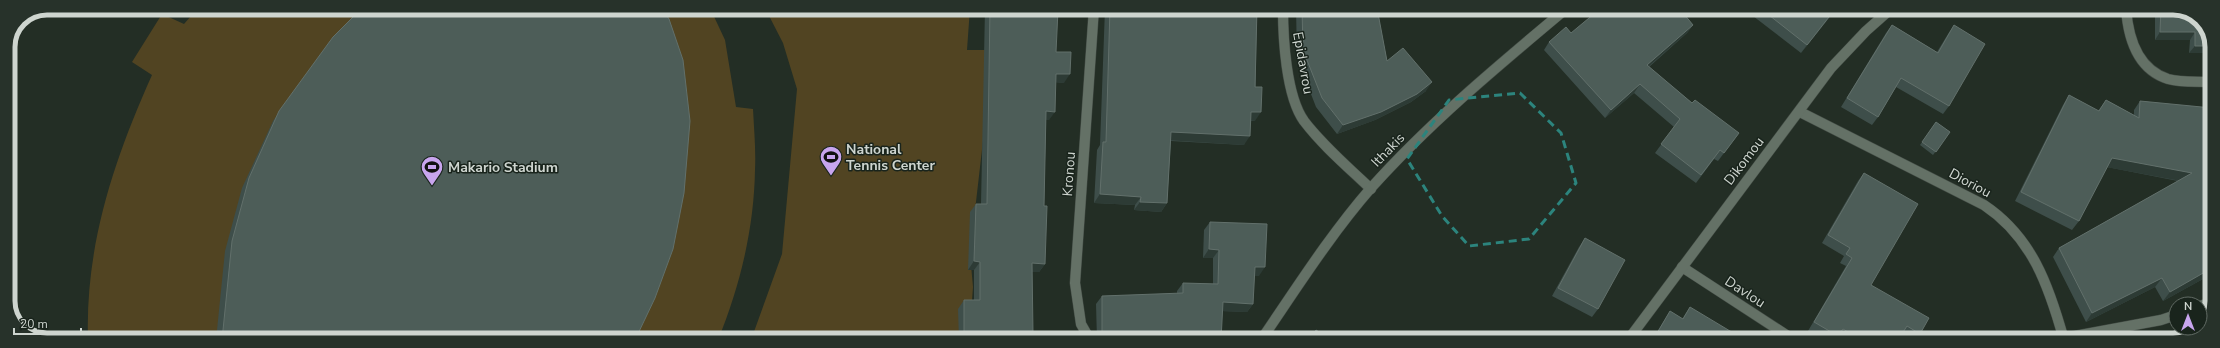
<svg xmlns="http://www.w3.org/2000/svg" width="2220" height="348" font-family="'Nunito Sans',sans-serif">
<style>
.green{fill:#514422}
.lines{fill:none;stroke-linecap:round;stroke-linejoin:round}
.minor-casing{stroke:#424b44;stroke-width:11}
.minor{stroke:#647166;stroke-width:10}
.wall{fill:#3e4e4a}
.shaded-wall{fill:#2d3b35}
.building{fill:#4d5d58;stroke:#62706b}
.marked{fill:none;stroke:#2c847d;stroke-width:3;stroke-dasharray:8 5;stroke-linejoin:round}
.labels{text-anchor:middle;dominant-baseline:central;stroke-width:3;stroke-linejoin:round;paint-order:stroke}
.street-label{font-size:14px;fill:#ced5cf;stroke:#19241c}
.poi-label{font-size:14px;font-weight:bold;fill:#ced5cf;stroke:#19241c;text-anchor:start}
.rim{fill:none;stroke:#ced5cf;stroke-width:5}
</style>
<rect width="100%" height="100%" fill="#232e25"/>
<!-- green -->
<g class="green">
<path d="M 198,8 L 710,8 L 725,40 L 736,107 L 753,109 C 754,129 756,150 755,170 C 754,229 740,286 718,340 L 88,340 C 85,245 114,160 152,75 L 132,62 L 162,14 L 184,24 Z"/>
<path d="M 765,8 L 970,8 L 967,50 L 991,50 L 983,141 L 970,254 L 973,287 L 969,340 L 751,340 L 782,254 L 797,89 L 783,43 Z"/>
</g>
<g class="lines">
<!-- minor casing -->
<g class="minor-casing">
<g id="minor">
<path d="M 1283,8 C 1283,38 1286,96 1304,121 C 1323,146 1348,167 1371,189"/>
<path d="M 2126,8 C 2128,37 2137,69 2168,79 C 2182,83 2197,81 2212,82"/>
<path d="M 1800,112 L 1984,205 C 2032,237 2049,286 2064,340"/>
<path d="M 1682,267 L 1794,340"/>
<path d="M 2200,306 L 2212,302"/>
<path d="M 2064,338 L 2161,320 L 2176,315"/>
<path d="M 1090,340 L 1081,324 L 1075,283 L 1094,8"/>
<path d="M 1261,340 C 1296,289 1330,235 1371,188 C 1430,122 1499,65 1567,8"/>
<path d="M 1628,340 L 1831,68 L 1866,31 L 1892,8"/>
</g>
</g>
<!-- minor -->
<use href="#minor" class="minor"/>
</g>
<!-- wall -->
<g class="wall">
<path d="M 985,8 L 1046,8 L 1056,52 L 1064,83 L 1055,82 L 1049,120 L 1046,120 L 1044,206 L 1045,264 L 1039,272 L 1032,272 L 1029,340 L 959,340 L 958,309 L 964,300 L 974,300 L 974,270 L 968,270 L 970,212 L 976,204 L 981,204 Z"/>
<path d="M 1105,8 L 1257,8 L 1255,121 L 1251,121 L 1244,145 L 1171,141 L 1167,203 L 1161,212 L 1134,210 L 1135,205 L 1094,203 L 1097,150 L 1100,145 Z"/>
<path d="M 1296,8 L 1377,8 L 1387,61 L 1426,91 L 1411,102 L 1375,120 L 1337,134 L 1316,107 L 1297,58 Z"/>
<path d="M 1759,8 L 1837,8 L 1801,53 L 1753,16 Z"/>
<path d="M 2155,8 L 2178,8 L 2212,53 L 2189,53 L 2190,40 L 2155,40 Z"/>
<path d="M 1693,25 L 1687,33 L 1649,67 L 1692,103 L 1739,133 L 1718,161 L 1714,159 L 1696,183 L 1655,153 L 1674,127 L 1634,93 L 1605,118 L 1544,50 L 1549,42 L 1571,33 Z"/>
<path d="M 1892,25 L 1937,52 L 1948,34 L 1954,25 L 1949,106 L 1943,114 L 1896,87 L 1878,117 L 1872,125 L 1841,107 L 1886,33 Z"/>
<path d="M 333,37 L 635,340 L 216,340 L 225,251 L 242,188 L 273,121 Z"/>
<path d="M 2069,95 L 2098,111 L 2106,100 L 2134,115 L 2134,110 L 2140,101 L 2209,108 L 2212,103 L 2212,274 L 2163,301 L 2155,287 L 2086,322 L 2053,257 L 2059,248 L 2178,181 L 2107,167 L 2079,221 L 2072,230 L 2015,201 L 2063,105 Z"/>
<path d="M 1936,122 L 1950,132 L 1933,155 L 1920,145 Z"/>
<path d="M 1864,173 L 1871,285 L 1920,334 L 1915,340 L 1910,340 L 1901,335 L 1898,340 L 1842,340 L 1837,337 L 1836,340 L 1824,340 L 1808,331 L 1846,266 L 1840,263 L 1844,256 L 1822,243 L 1858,181 Z"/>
<path d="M 1210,222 L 1259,276 L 1254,276 L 1253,304 L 1247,312 L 1222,311 L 1221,340 L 1097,340 L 1096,304 L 1102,296 L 1177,294 L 1177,291 L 1183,283 L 1213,284 L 1213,258 L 1203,258 L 1204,230 Z"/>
<path d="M 1585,238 L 1598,309 L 1592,317 L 1552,296 L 1579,247 Z"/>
<path d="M 1690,307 L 1731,340 L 1652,340 L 1670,311 L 1682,319 Z"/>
</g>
<!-- shaded-wall -->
<g class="shaded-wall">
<path d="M 1836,8 L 1837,8 L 1801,53 L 1807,45 Z"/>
<path d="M 1693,25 L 1687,33 L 1641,73 L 1647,65 Z"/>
<path d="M 2160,32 L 2195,32 L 2190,40 L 2155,40 Z"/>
<path d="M 2195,46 L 2212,46 L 2212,53 L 2189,53 Z"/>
<path d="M 1056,74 L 1070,74 L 1064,83 L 1050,82 Z"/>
<path d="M 1432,82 L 1426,91 L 1411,102 L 1375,120 L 1337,134 L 1343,125 Z"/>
<path d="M 1640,84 L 1634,93 L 1605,118 L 1611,110 Z"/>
<path d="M 1046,111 L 1055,112 L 1049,120 L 1040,120 Z"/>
<path d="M 1251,112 L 1261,112 L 1255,121 L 1245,120 Z"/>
<path d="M 1171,132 L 1250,136 L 1244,145 L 1166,140 Z"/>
<path d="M 2112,158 L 2192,173 L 2186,182 L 2106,167 Z"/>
<path d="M 1100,194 L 1141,197 L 1135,205 L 1094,203 Z"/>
<path d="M 1140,202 L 1167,203 L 1161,212 L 1134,210 Z"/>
<path d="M 1209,249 L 1219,250 L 1213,258 L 1203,258 Z"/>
<path d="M 974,261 L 980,262 L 974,270 L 968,270 Z"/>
<path d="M 1032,263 L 1045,264 L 1039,272 L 1026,272 Z"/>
<path d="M 1255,267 L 1265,267 L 1259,276 L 1249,276 Z"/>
<path d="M 2212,268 L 2212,274 L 2163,301 L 2170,292 Z"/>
<path d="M 2162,278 L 2155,287 L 2086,322 L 2092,313 Z"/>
<path d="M 1223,302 L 1253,304 L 1247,312 L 1217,311 Z"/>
<path d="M 1102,332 L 1127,332 L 1122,340 L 1097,340 Z"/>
<path d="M 1033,334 L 1029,340 L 961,340 L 964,335 Z"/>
</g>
<!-- building -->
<g class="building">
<path d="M 362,8 L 662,8 L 669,19 L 683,60 L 690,121 L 684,193 L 673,249 L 655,298 L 635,340 L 222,340 L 232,241 L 249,178 L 279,111 L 333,37 Z"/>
<path d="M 990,8 L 1046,8 L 1046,9 L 1058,10 L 1056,52 L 1071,52 L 1070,74 L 1056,74 L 1055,112 L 1046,111 L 1044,206 L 1047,206 L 1045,264 L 1032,263 L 1033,334 L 964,335 L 964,300 L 980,300 L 980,262 L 974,261 L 976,204 L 987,204 Z"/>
<path d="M 1110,8 L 1257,8 L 1255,87 L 1262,87 L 1261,112 L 1251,112 L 1250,136 L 1171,132 L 1167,203 L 1140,202 L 1141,197 L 1100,194 L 1103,142 L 1106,142 Z"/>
<path d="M 1302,8 L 1377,8 L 1387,61 L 1403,48 L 1432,82 L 1417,94 L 1381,112 L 1343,125 L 1322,98 L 1303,50 Z"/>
<path d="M 1601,8 L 1679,8 L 1693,25 L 1647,65 L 1692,103 L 1695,100 L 1739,133 L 1724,153 L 1720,150 L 1701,175 L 1661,144 L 1680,119 L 1640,84 L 1611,110 L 1549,42 L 1566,27 L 1571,33 Z"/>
<path d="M 1760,8 L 1836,8 L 1807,45 Z"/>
<path d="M 2161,8 L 2178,8 L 2201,20 L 2212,42 L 2212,46 L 2195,46 L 2195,32 L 2160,32 Z"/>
<path d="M 1892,25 L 1938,53 L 1954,25 L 1985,44 L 1949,106 L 1901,78 L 1878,117 L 1847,98 Z"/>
<path d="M 2069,95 L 2099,111 L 2106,100 L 2139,118 L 2140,101 L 2212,108 L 2212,268 L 2170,292 L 2162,278 L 2092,313 L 2059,248 L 2192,173 L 2112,158 L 2079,221 L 2021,192 Z"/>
<path d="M 1936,122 L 1950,132 L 1936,152 L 1922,142 Z"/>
<path d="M 1864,173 L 1918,204 L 1871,285 L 1929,318 L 1920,334 L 1907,326 L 1898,340 L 1862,340 L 1843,329 L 1838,336 L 1814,322 L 1852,258 L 1846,254 L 1850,248 L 1828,235 Z"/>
<path d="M 1210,222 L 1267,224 L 1265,267 L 1255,267 L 1253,304 L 1223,302 L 1221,340 L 1127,340 L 1127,332 L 1102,332 L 1102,296 L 1183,293 L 1183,283 L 1218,284 L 1219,250 L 1209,249 Z"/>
<path d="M 1585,238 L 1625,260 L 1598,309 L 1558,288 Z"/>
<path d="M 1690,307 L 1735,334 L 1731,340 L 1653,340 L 1670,311 L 1683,319 Z"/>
<path d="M 1316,330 L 1331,340 L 1309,340 Z"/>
</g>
<!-- marked area -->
<path class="marked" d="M 1520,93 L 1561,133 L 1576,183 L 1529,239 L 1469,246 L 1442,216 L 1407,159 L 1449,100 Z"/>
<!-- icons -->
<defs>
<g id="stadium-pin" transform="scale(1.15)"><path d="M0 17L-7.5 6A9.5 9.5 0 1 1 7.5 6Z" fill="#c8a5ee" stroke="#19241c"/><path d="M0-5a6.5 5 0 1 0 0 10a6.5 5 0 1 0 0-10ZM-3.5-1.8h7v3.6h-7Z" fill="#111"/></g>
</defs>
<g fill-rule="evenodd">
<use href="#stadium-pin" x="831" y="157"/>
<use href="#stadium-pin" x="432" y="167"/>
</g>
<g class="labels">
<!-- street labels -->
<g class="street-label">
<text transform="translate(1303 63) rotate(80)">Epidavrou</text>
<text transform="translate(1388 150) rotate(-46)">Ithakis</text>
<text transform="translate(1744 161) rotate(-53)">Dikomou</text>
<text transform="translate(1069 174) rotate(-86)">Kronou</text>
<text transform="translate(1970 183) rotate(28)">Dioriou</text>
<text transform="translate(1745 292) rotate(33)">Davlou</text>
</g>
<!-- poi labels -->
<g class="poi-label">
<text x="846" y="149">National<tspan x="846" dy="16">Tennis Center</tspan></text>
<text x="448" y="167">Makario Stadium</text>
</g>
</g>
<!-- crop -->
<path d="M0 0H2220V348H0ZM47 15H2173A32 32 0 0 1 2205 47V301A32 32 0 0 1 2173 333H47A32 32 0 0 1 15 301V47A32 32 0 0 1 47 15Z" fill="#27322a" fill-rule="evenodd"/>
<path class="rim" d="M47 15H2173A32 32 0 0 1 2205 47V301A32 32 0 0 1 2173 333H47A32 32 0 0 1 15 301V47A32 32 0 0 1 47 15Z"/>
<!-- north arrow -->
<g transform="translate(2188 316)"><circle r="19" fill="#19241c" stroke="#616b64"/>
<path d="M0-3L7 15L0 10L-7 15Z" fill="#c8a5ee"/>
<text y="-6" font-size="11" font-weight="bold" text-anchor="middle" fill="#ced5cf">N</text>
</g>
<!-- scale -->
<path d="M14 328v6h67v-6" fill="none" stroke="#ced5cf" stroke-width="2"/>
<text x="20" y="328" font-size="12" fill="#ced5cf" stroke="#19241c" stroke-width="3" paint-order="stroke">20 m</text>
</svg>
